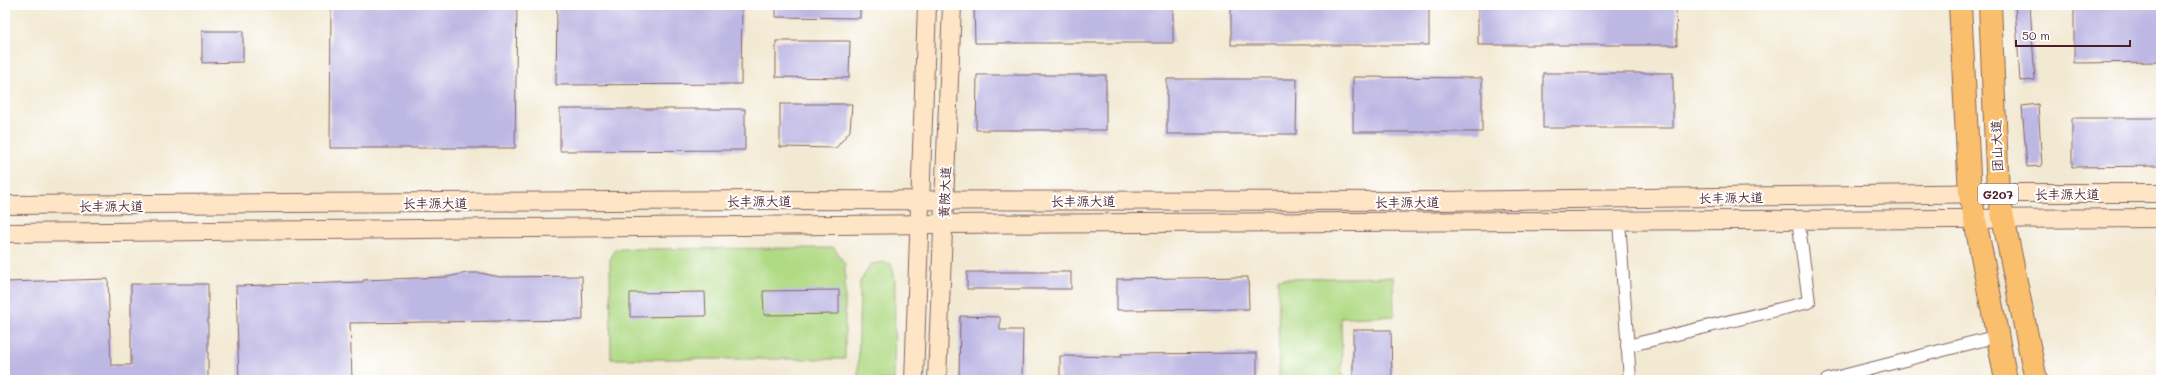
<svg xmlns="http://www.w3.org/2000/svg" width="2166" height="385" font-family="Mali,'LXGW WenKai TC',sans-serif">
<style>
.green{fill:#b1da85;stroke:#7e7c58}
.water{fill:#62b7de;stroke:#566b84}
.building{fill:#bdb7e3}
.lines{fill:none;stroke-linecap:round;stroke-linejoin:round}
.street-casing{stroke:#856665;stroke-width:14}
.secondary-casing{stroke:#856665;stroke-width:20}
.highway-casing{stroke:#856665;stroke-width:24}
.street{stroke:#fff;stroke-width:12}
.secondary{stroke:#fde5c5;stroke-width:18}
.highway{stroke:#f9bf6d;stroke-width:22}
.labels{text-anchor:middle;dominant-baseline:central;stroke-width:4;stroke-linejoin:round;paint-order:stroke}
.shield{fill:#fff;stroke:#80626b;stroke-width:1}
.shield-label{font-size:12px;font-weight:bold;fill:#4a1f2b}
.street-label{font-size:13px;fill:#4a1f2b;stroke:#fff}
</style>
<rect width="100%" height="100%" fill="#fff"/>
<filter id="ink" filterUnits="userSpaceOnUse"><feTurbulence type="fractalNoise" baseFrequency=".025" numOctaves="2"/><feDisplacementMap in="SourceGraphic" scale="8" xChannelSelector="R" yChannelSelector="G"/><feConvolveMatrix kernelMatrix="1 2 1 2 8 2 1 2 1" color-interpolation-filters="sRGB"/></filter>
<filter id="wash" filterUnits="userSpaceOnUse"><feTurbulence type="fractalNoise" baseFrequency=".012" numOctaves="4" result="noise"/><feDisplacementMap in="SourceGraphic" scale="16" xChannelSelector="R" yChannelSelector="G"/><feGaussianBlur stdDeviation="0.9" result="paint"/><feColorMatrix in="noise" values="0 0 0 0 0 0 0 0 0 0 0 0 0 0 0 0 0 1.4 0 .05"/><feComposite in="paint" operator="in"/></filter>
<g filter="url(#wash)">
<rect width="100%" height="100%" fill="#f2e9d2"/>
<!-- green -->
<g class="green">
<path d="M 834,248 L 845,264 L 845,359 L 611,359 L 610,260 L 615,249 Z"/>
<path d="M 886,262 L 892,265 L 895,281 L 894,380 L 858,380 L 860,282 L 871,264 Z"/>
<path d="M 1393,277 L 1394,316 L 1341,318 L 1342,380 L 1279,380 L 1278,279 Z"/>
</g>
<!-- water -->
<path class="water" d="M 2161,283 L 2161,332 L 2157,290 Z"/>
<g id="blocks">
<!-- building -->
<g class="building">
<path d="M 331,5 L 517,5 L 515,148 L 330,148 Z"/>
<path d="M 557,5 L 742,5 L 741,84 L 556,85 Z"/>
<path d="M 776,5 L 860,5 L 860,18 L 776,17 Z"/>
<path d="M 974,5 L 1173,5 L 1173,43 L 975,43 Z"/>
<rect x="1231" y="5" width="198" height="40"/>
<path d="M 1478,5 L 1676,5 L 1677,45 L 1478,45 Z"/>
<path d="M 2015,5 L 2030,5 L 2035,80 L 2020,81 Z"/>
<path d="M 2074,5 L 2161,5 L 2161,62 L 2074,63 Z"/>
<path d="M 202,31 L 243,31 L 243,62 L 202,63 Z"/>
<path d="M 776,41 L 850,41 L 849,78 L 776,77 Z"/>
<rect x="1543" y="73" width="130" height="55"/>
<path d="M 977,75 L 1106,75 L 1106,130 L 976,130 Z"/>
<path d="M 1353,77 L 1482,78 L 1482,132 L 1353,132 Z"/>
<path d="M 1167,79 L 1297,79 L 1296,134 L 1167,134 Z"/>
<path d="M 780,104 L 852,104 L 850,131 L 836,148 L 780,147 Z"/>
<path d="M 2038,104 L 2042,166 L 2027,167 L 2022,106 Z"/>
<path d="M 560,109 L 745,109 L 745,150 L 560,151 Z"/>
<path d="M 2072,118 L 2161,118 L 2161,166 L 2072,167 Z"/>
<rect x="967" y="272" width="104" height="17"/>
<path d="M 467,273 L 480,273 L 500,277 L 582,276 L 583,320 L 350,323 L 352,380 L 239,380 L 236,286 L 363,282 L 363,280 L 447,277 Z"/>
<path d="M 1248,277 L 1249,309 L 1117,310 L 1117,279 Z"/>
<path d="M 108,279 L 111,365 L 131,365 L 131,284 L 208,284 L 208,380 L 5,380 L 5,282 Z"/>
<path d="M 839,290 L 839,314 L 764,315 L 763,291 Z"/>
<path d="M 705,292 L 706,316 L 630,317 L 630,293 Z"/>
<path d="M 960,316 L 1000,317 L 1000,330 L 1023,330 L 1022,380 L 959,380 Z"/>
<path d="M 1353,330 L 1391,330 L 1392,380 L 1353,380 Z"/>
<path d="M 1257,353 L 1257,380 L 1060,380 L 1060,356 L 1121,357 L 1121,354 Z"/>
</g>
</g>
</g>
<g filter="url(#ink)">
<use href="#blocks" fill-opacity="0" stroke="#856665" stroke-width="1"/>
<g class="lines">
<!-- street casing -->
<g class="street-casing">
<g id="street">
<path d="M 1619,221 L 1630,380"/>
<path d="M 1627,346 L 1809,302 L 1798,219"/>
<path d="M 1827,380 L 1998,336"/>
</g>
</g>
<!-- secondary casing -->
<g class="secondary-casing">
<g id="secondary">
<path d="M 5,205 L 754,200 L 1438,201 L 1998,193 L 2161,193"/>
<path d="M 5,233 L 943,224 L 2161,218"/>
<path d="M 914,380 L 927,5"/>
<path d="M 937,380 L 952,5"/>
</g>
</g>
<!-- highway casing -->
<g class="highway-casing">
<g id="highway">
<path d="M 1960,5 L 1970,194 L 2006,380"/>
<path d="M 1990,5 L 1998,193 L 2036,380"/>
</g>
</g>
<!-- street -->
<use href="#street" class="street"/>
<!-- secondary -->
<use href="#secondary" class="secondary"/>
<!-- highway -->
<use href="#highway" class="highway"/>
</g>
</g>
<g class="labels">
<!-- shield labels -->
<rect class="shield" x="1978" y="184" width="40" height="20" rx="3"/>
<g class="shield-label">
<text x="1998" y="194">G207</text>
</g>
<!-- street labels -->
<g class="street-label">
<text transform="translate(1996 146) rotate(-92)">团山大道</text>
<text transform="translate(944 192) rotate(-88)">黄陂大道</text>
<text x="2067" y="193">长丰源大道</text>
<text transform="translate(1731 197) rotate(-1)">长丰源大道</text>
<text x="759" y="200">长丰源大道</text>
<text x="1083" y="200">长丰源大道</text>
<text x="1407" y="201">长丰源大道</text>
<text x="435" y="202">长丰源大道</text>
<text x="111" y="205">长丰源大道</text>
</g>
</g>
<!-- margin -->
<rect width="2166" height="385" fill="none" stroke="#fff" stroke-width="20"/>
<!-- scale -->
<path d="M2016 40v6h114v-6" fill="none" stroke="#4a1f2b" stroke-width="2"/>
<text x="2022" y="40" font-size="12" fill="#4a1f2b" stroke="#ffffff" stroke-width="3" paint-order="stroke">50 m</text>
</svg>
